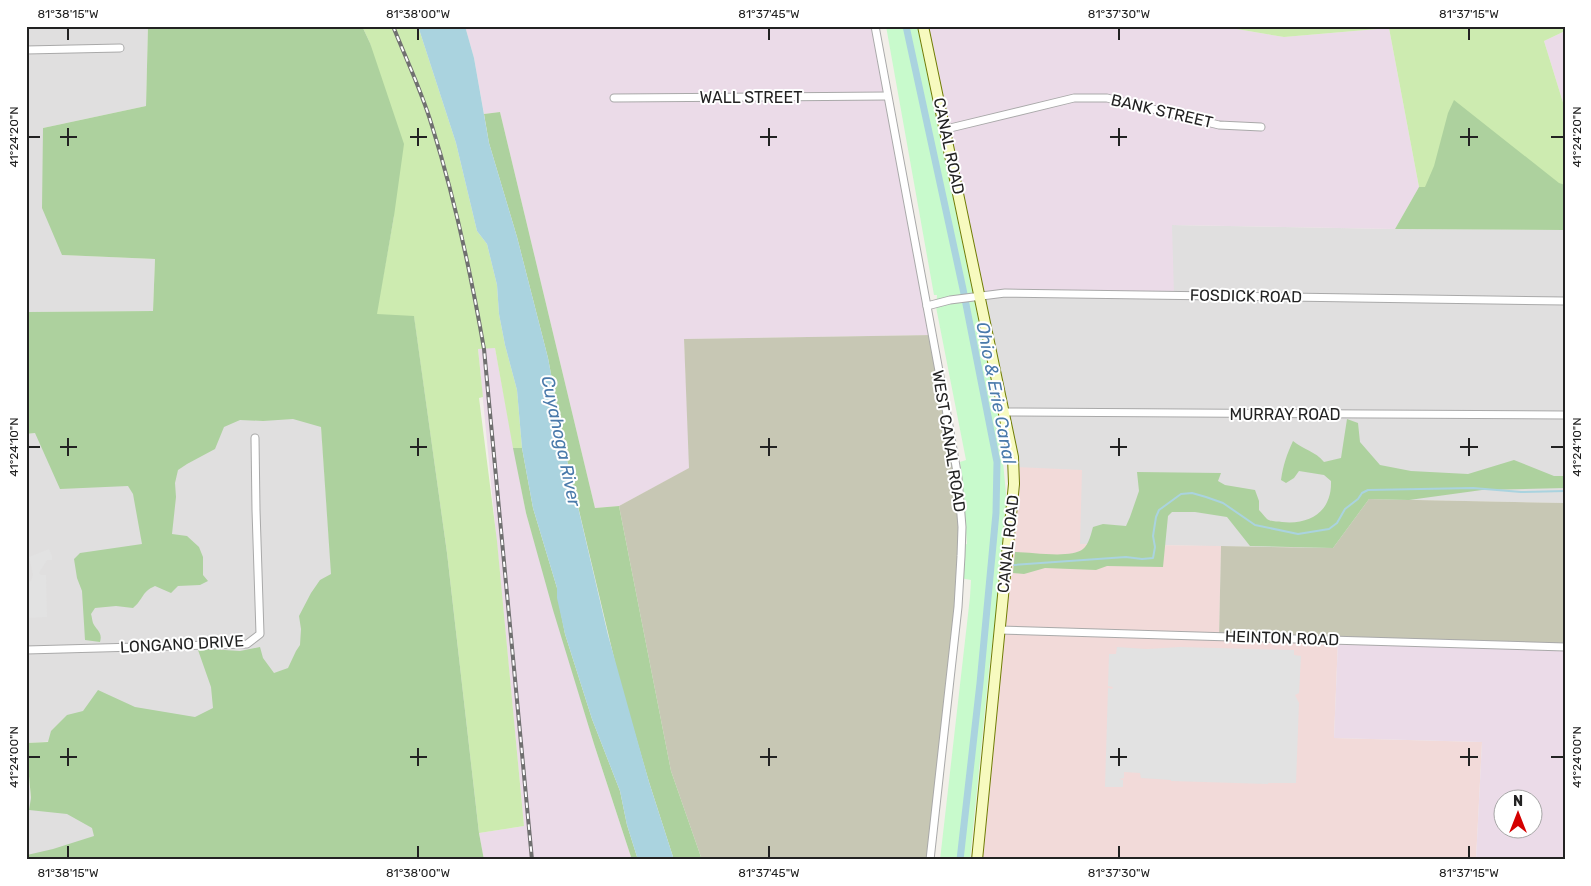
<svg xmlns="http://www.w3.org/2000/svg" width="1591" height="886" font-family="Rubik,sans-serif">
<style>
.residential{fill:#e0dfdf}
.commercial{fill:#f2dad9}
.industrial{fill:#ebdbe8;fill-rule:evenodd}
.construction{fill:#c7c7b4}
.grass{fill:#cdebb0}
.forest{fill:#add19e}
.park{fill:#c8facc}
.parking{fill:#e2e2e2}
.water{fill:#aad3df}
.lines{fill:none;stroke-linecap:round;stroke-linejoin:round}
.stream{stroke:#aad3df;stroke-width:2}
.canal{stroke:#aad3df;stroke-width:7}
.minor-casing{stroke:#a9a9a9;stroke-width:9}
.secondary-casing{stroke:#707d05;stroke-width:12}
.minor{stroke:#fff;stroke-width:7}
.secondary{stroke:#f7fabf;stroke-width:10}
.rail-casing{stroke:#707070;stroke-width:4}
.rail{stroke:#fff;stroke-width:2;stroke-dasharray:5.5;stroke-linecap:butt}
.ticks{fill:none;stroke:#222;stroke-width:2}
.labels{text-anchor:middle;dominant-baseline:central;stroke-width:4;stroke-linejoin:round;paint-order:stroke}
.street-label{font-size:16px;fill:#222;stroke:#fff}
.water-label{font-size:18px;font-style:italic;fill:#4a7aab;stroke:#fff}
.neatline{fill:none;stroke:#222;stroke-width:2}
.ticks-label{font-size:12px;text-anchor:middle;fill:#222}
</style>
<rect width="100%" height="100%" fill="#f2efe9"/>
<!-- residential -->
<g class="residential">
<path d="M 26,26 L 148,26 L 146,106 L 43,128 L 62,255 L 155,259 L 153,311 L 26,312 Z"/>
<path d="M 1172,225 L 1395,229 L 1565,230 L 1565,503 L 1369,499 L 1333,548 L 1080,544 L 1014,467 L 979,295 Z"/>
<path d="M 319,395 L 342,723 L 26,743 L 26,434 L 35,433 L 159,485 L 208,397 Z"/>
<path d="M 26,751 L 31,798 L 117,827 L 109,860 L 26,860 Z"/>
</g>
<!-- commercial -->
<path class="commercial" d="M 1014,467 L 1082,470 L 1080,544 L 1221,546 L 1219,636 L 1338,640 L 1334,738 L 1482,742 L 1476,860 L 977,860 Z"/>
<!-- industrial -->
<g class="industrial">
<path d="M 465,26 L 875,26 L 933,335 L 684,339 L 690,468 L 619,506 L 595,508 L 500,112 L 484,114 L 474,58 Z"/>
<path d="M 923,26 L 1219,26 L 1284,37 L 1389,28 L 1419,187 L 1395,229 L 1172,225 L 1174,296 L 979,295 Z"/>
<path d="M 1565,31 L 1565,109 L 1544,41 Z"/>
<path d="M 478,348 L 495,348 L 526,513 L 594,744 L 632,860 L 484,860 L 479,833 L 524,826 Z"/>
<path d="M 1338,640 L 1565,647 L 1565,860 L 1476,860 L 1482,742 L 1334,738 ZM 1504,798 L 1534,798 L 1534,828 L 1504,828 Z"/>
</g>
<!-- construction -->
<g class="construction">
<path d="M 933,335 L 954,454 L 962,541 L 930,860 L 702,860 L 671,771 L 619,506 L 689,468 L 684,339 Z"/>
<path d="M 1369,499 L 1565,503 L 1565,647 L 1219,636 L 1221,546 L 1333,548 Z"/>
</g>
<!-- grass -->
<g class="grass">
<path d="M 362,26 L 418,26 L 456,143 L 477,231 L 487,244 L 497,285 L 499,314 L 505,345 L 517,390 L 522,448 L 513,448 L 495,348 L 478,349 L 483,397 L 479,398 L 497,541 L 524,826 L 479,833 L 447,553 L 414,317 L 376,315 L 394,216 L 370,43 Z"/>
<path d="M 1219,26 L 1565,26 L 1565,31 L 1544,41 L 1565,109 L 1565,188 L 1419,187 L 1389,28 L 1284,37 Z"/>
</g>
<!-- forest -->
<g class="forest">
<path d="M 148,26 L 362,26 L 370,43 L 404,144 L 394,216 L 377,314 L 414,316 L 447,553 L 479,833 L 484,860 L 26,860 L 27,855 L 53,849 L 94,836 L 92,828 L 67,814 L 29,810 L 31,798 L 26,743 L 48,742 L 51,731 L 67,715 L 83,711 L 98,690 L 135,707 L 195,717 L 213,708 L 211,687 L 198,650 L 209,649 L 240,651 L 260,647 L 263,658 L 274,673 L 288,668 L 296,651 L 300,645 L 301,629 L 299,616 L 311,593 L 320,580 L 331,574 L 321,427 L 293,419 L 263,421 L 240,420 L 224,427 L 215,449 L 187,464 L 178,470 L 175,483 L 176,497 L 172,534 L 187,536 L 199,547 L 203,557 L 203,575 L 208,581 L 200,585 L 178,586 L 171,593 L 155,586 C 141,592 144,599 133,608 L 116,606 L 95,608 L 91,614 C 92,617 92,620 93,623 C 96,630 103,632 100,642 L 85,640 L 82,591 L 77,578 L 74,559 L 80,553 L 142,544 L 133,494 L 128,486 L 60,489 L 35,433 L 26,434 L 26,312 L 153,311 L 155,259 L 62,255 L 42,208 L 43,128 L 146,106 Z"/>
<path d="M 1454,100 L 1559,183 L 1565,185 L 1565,230 L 1395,229 L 1419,187 L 1425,187 L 1434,166 L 1448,113 Z"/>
<path d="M 500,112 L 595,508 L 619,506 L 671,771 L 702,860 L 674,860 L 649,782 L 619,679 L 567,460 L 548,358 L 517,237 L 489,143 L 484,114 Z"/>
<path d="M 1347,419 L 1358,423 L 1360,442 L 1380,465 L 1411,471 L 1468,474 L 1514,460 L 1554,476 L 1565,476 L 1565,488 L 1482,490 L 1409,500 L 1369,499 L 1333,548 L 1250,546 L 1227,517 L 1195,512 L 1172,512 L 1168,516 L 1163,567 L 1107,566 L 1096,570 L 1045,568 L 1024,574 L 1013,573 L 1015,552 C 1031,552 1071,559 1083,549 C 1089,544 1091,534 1093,527 L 1103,524 L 1126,526 L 1130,517 L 1139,491 L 1137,472 L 1221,473 L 1218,481 L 1225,485 L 1255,490 L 1259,501 L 1259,510 C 1262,513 1264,516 1267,519 C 1271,522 1277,521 1282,522 C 1311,525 1332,511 1331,481 L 1324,475 L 1299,471 L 1294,478 L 1286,483 L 1281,480 C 1283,465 1287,454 1293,441 C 1304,450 1315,451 1324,462 L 1341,458 Z"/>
<path d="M 513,448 L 522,448 L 533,508 L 557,588 L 558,598 L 565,634 L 592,719 L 620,791 L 627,825 L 638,860 L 632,860 L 594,744 L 553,610 L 526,513 Z"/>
</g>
<!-- park -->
<path class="park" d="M 886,26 L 917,26 L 999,419 L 1008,515 L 989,670 L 970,860 L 940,860 L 970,597 L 971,580 L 960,578 L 963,545 L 967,544 L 960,462 L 966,460 L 936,307 L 937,295 L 934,295 Z"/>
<!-- parking -->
<g class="parking">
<path d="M 49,549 L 52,556 L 52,560 L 47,560 L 39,573 L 41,575 L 46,575 L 47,617 L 26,618 L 26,582 L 31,581 L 33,575 L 29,557 Z"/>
<path d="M 1117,647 L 1147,649 L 1180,647 L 1294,650 L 1294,655 L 1301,656 L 1299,693 L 1295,695 L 1299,703 L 1296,783 L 1268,783 L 1268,784 L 1171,781 L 1171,780 L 1141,778 L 1140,773 L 1124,772 L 1124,778 L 1119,779 L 1123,780 L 1123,787 L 1105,787 L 1108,688 L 1112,689 L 1113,687 L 1108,686 L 1109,654 L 1116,654 Z"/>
</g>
<!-- water -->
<path class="water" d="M 418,26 L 465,26 L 474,58 L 489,143 L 517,237 L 548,358 L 567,460 L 608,635 L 649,782 L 674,860 L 638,860 L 627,825 L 620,791 L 592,719 L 565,634 L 557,598 L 557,588 L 533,508 L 522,448 L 517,390 L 505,345 L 499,314 L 497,285 L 487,244 L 477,231 L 456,143 Z"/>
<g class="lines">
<!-- stream -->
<path class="stream" d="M 1014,565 L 1126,557 L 1142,559 L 1153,558 L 1155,547 L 1153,536 L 1156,517 L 1159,510 L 1181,494 L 1192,493 L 1206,497 L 1223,503 L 1255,525 L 1298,534 L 1329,529 L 1337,523 L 1345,509 L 1358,499 L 1362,493 L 1368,490 L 1473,488 L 1521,492 L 1565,491"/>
<!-- canal -->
<path class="canal" d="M 906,26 L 963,289 L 997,462 L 996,513 L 980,683 L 960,860"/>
<!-- minor casing -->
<g class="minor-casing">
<g id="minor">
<path d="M 875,26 L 947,414 L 958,478 L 962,527 L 961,556 L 958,607 L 930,860"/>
<path d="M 26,50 L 120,48"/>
<path d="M 614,98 L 887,96"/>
<path d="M 946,129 L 1074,98 L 1107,98 L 1219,125 L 1261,127"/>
<path d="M 927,306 L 950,300 L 1005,293 L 1565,301"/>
<path d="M 1005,412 L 1565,415"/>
<path d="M 999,630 L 1565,647"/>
<path d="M 26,650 L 247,644 L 260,634 L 256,510 L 255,438"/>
</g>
</g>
<!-- secondary casing -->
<g class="secondary-casing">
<path id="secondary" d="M 923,26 L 1013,457 L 1014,484 L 977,860"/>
</g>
<!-- minor -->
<use href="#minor" class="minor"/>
<!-- secondary -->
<use href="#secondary" class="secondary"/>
<!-- rail casing -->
<g class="rail-casing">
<path id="rail" d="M 393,26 C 406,59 422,92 432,126 C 455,199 471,274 484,349 L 532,860"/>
</g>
<!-- rail -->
<use href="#rail" class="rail"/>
</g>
<!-- ticks -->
<path class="ticks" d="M 68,28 L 68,40M 418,28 L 418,40M 769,28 L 769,40M 1119,28 L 1119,40M 1469,28 L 1469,40M 68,128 L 68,146M 418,128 L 418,146M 769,128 L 769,146M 1119,128 L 1119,146M 1469,128 L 1469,146M 28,137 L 40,137M 60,137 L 77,137M 410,137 L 427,137M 760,137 L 777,137M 1110,137 L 1127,137M 1460,137 L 1478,137M 1551,137 L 1564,137M 68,438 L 68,456M 418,438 L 418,456M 769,438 L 769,456M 1119,438 L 1119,456M 1469,438 L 1469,456M 28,447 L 40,447M 60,447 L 77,447M 410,447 L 427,447M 760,447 L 777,447M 1110,447 L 1127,447M 1460,447 L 1478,447M 1551,447 L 1564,447M 68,748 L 68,766M 418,748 L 418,766M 769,748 L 769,766M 1119,748 L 1119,766M 1469,748 L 1469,766M 28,757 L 40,757M 60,757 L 77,757M 410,757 L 427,757M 760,757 L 777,757M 1110,757 L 1127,757M 1460,757 L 1478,757M 1551,757 L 1564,757M 68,846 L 68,858M 418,846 L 418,858M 769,846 L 769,858M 1119,846 L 1119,858M 1469,846 L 1469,858"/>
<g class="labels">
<!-- street labels -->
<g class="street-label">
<text x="751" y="97">WALL STREET</text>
<text transform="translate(1162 111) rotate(13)">BANK STREET</text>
<text transform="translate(949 146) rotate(78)">CANAL ROAD</text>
<text transform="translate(1246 296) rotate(1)">FOSDICK ROAD</text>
<text x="1285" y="414">MURRAY ROAD</text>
<text transform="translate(949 441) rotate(81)">WEST CANAL ROAD</text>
<text transform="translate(1008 544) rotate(-84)">CANAL ROAD</text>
<text transform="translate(1282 638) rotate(2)">HEINTON ROAD</text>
<text transform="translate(182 644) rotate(-3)">LONGANO DRIVE</text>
</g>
<!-- water labels -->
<g class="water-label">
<text transform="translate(996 393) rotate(79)">Ohio &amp; Erie Canal</text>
<text transform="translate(561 441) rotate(78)">Cuyahoga River</text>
</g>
</g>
<!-- border -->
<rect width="1591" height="886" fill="none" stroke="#ffffff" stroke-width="55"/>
<!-- north arrow -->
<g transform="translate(1518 814)"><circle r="24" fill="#ffffff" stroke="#a7a7a7"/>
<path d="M0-4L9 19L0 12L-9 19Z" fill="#d40000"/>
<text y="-8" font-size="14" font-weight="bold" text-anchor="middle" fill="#222222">N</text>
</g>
<rect x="28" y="28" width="1536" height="830" class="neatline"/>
<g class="ticks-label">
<text x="68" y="18">81°38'15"W</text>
<text x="418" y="18">81°38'00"W</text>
<text x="769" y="18">81°37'45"W</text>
<text x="1119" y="18">81°37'30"W</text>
<text x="1469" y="18">81°37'15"W</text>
<text transform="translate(14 137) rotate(-90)" y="4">41°24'20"N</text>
<text transform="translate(1577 137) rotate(-90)" y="4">41°24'20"N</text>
<text transform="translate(14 447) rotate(-90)" y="4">41°24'10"N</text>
<text transform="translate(1577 447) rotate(-90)" y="4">41°24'10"N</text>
<text transform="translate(14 757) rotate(-90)" y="4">41°24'00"N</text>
<text transform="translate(1577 757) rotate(-90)" y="4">41°24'00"N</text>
<text x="68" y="877">81°38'15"W</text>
<text x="418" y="877">81°38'00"W</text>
<text x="769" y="877">81°37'45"W</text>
<text x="1119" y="877">81°37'30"W</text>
<text x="1469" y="877">81°37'15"W</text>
</g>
</svg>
